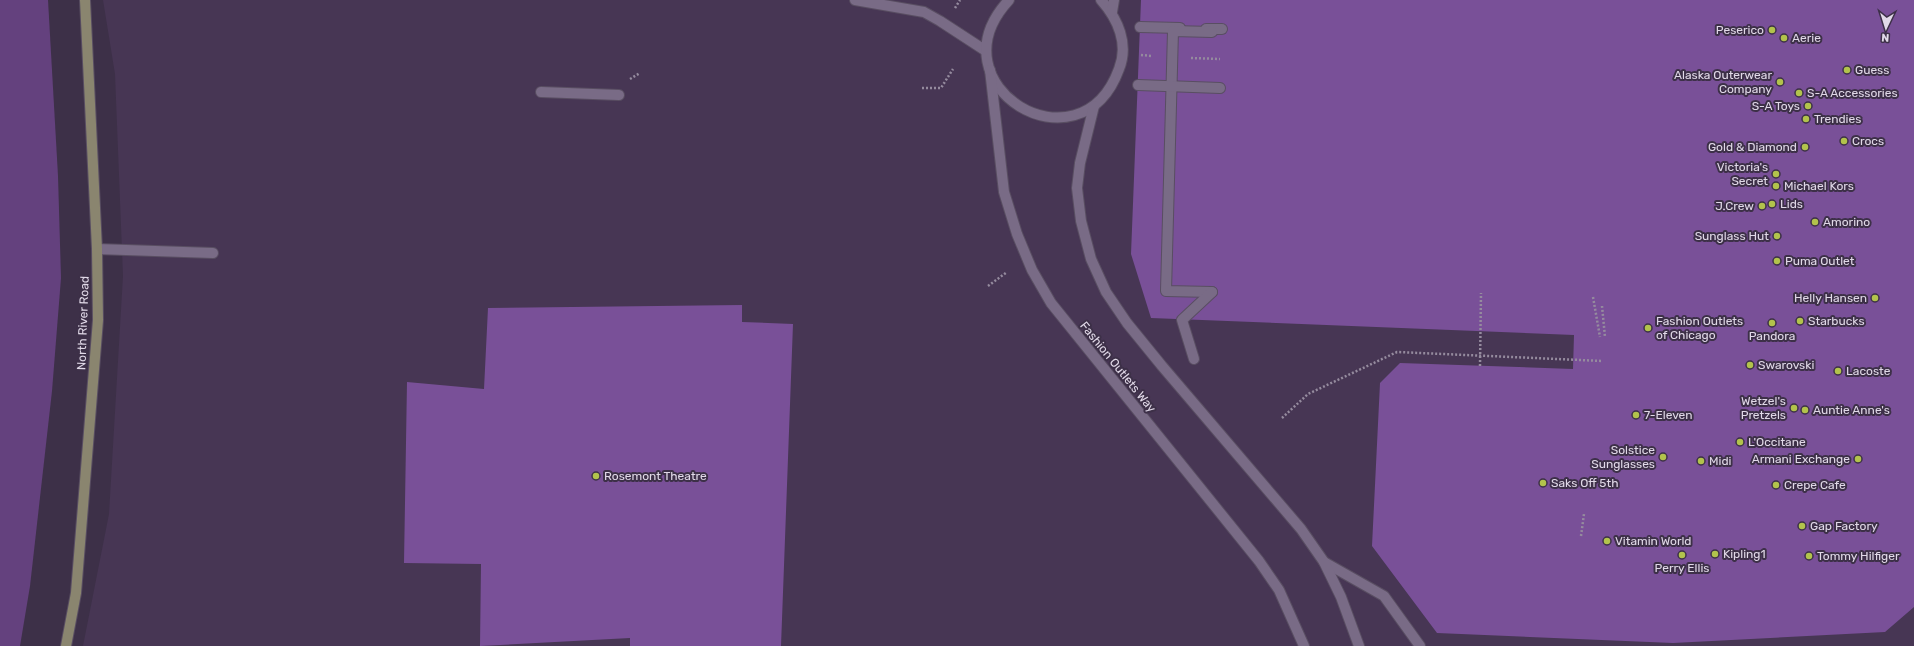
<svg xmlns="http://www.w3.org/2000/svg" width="1914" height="646" font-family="Rubik,sans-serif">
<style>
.built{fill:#473654}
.green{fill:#64417e}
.building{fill:#795098}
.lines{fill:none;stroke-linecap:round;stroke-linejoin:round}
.lane-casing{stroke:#594e62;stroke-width:12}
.street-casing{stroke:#594e62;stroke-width:12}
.secondary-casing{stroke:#594e62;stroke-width:12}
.path{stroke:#958b9e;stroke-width:2.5;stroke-dasharray:2 2;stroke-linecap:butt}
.lane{stroke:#796b86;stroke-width:10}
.street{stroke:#796b86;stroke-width:10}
.secondary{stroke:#8a856f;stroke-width:10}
.poi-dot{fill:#b2c34c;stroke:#3d3048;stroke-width:1.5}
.labels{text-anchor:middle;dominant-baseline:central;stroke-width:4;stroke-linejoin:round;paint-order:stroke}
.poi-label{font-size:12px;fill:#e1d9e8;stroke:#3d3048;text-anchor:start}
.street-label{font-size:12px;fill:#e1d9e8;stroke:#3d3048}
</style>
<rect width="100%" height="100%" fill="#3d3048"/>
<!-- built -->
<path class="built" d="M 103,0 L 1914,0 L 1914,646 L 83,646 L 109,514 L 123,276 L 115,74 Z"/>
<!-- green -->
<path class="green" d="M 0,0 L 48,0 L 58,176 L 61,278 L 52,391 L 30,586 L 20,646 L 0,646 Z"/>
<!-- building -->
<g class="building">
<path d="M 1141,0 L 1914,0 L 1914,607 L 1885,632 L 1673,643 L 1437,633 L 1372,546 L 1380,383 L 1400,363 L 1573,369 L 1574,335 L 1151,318 L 1131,254 Z"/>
<path d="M 742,305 L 742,322 L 793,324 L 781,646 L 630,646 L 630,638 L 480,646 L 481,564 L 404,563 L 407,382 L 484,389 L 488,308 Z"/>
</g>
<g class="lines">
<!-- lane casing -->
<g class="lane-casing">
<g id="lane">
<path d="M 1140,27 L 1180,28"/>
<path d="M 1206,29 L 1222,29"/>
<path d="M 1212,32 L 1173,31 L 1166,291 L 1212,292"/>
<path d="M 1138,85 L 1220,88"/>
<path d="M 541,92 L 619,95"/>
<path d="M 97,249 L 213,253"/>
<path d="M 1194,359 L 1182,320 L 1212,292"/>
<path d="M 1324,562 L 1384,596 L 1420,646"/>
</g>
</g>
<!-- street casing -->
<g class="street-casing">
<g id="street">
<path d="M 855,0 L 924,12 L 940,21 L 986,51"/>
<path d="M 1009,0 C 930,85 1080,176 1119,69 C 1129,44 1118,19 1101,0"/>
<path d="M 1112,12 L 1114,0"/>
<path d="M 990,70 L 1004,192 L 1017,234 L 1032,270 L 1051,303 L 1259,561 L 1279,590 L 1304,646"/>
<path d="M 1094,106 L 1080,163 L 1077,188 L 1081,221 L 1091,259 L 1106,292 L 1127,323 L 1162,366 L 1301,529 L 1324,562 L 1341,597 L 1359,646"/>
</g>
</g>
<!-- secondary casing -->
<g class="secondary-casing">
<path id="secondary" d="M 66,646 L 76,593 L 98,320 L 97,249 L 85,0"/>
</g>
<!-- path -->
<g class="path">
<path d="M 955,8 L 960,0"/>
<path d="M 1141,55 L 1152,56"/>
<path d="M 1191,58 L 1220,59"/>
<path d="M 630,79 L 640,73"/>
<path d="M 922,88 L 941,88 L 953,69"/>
<path d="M 988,286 L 1007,272"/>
<path d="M 1593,297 L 1600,337"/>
<path d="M 1602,306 L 1605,337"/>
<path d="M 1480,366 L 1481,293"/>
<path d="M 1282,418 L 1308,394 L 1397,352 L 1603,361"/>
<path d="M 1581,536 L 1584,514"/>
</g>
<!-- lane -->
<use href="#lane" class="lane"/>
<!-- street -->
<use href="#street" class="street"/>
<!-- secondary -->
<use href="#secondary" class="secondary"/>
</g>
<!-- markers -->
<g class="poi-dot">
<circle cx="1772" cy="30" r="4"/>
<circle cx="1784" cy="38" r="4"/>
<circle cx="1847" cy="70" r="4"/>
<circle cx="1780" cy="82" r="4"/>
<circle cx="1799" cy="93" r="4"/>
<circle cx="1808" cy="106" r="4"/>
<circle cx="1806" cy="119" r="4"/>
<circle cx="1844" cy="141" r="4"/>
<circle cx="1805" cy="147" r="4"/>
<circle cx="1776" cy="174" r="4"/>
<circle cx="1776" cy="186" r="4"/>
<circle cx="1772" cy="204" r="4"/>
<circle cx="1762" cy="206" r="4"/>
<circle cx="1815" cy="222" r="4"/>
<circle cx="1777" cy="236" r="4"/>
<circle cx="1777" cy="261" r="4"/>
<circle cx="1875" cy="298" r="4"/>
<circle cx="1800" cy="321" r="4"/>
<circle cx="1772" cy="323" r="4"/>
<circle cx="1648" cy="328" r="4"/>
<circle cx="1750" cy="365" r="4"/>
<circle cx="1838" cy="371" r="4"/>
<circle cx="1794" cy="408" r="4"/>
<circle cx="1805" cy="410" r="4"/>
<circle cx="1636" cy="415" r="4"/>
<circle cx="1740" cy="442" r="4"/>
<circle cx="1663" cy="457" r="4"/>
<circle cx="1858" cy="459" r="4"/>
<circle cx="1701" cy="461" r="4"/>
<circle cx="596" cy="476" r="4"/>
<circle cx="1543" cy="483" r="4"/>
<circle cx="1776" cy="485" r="4"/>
<circle cx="1802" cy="526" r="4"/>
<circle cx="1607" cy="541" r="4"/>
<circle cx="1715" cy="554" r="4"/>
<circle cx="1682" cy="555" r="4"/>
<circle cx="1809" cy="556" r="4"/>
</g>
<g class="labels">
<!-- poi labels -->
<g class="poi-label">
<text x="1764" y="30" text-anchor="end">Peserico</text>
<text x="1792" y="38">Aerie</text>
<text x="1855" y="70">Guess</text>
<text x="1772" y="75" text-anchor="end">Alaska Outerwear<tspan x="1772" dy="14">Company</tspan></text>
<text x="1807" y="93">S-A Accessories</text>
<text x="1800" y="106" text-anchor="end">S-A Toys</text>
<text x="1814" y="119">Trendies</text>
<text x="1852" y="141">Crocs</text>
<text x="1797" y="147" text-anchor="end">Gold &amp; Diamond</text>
<text x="1768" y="167" text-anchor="end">Victoria's<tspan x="1768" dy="14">Secret</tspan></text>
<text x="1784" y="186">Michael Kors</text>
<text x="1780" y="204">Lids</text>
<text x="1754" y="206" text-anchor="end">J.Crew</text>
<text x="1823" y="222">Amorino</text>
<text x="1769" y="236" text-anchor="end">Sunglass Hut</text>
<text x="1785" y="261">Puma Outlet</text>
<text x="1867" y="298" text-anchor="end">Helly Hansen</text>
<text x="1656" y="321">Fashion Outlets<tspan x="1656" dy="14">of Chicago</tspan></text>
<text x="1808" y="321">Starbucks</text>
<text x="1772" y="336" text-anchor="middle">Pandora</text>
<text x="1758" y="365">Swarovski</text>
<text x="1846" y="371">Lacoste</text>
<text x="1786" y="401" text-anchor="end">Wetzel's<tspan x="1786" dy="14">Pretzels</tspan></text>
<text x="1813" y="410">Auntie Anne's</text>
<text x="1644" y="415">7-Eleven</text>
<text x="1748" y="442">L'Occitane</text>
<text x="1655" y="450" text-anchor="end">Solstice<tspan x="1655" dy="14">Sunglasses</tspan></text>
<text x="1850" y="459" text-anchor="end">Armani Exchange</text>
<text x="1709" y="461">Midi</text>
<text x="604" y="476">Rosemont Theatre</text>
<text x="1551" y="483">Saks Off 5th</text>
<text x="1784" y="485">Crepe Cafe</text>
<text x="1810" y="526">Gap Factory</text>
<text x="1615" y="541">Vitamin World</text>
<text x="1723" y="554">Kipling1</text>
<text x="1817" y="556">Tommy Hilfiger</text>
<text x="1682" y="568" text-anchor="middle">Perry Ellis</text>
</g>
<!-- street labels -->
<g class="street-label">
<text transform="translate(83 323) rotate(-88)">North River Road</text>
<text transform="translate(1118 367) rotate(51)">Fashion Outlets Way</text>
</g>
</g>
<!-- north arrow -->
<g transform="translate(1886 28) rotate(184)" stroke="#3d3048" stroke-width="3" paint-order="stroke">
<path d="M0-3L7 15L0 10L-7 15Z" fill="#e1d9e8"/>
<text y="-6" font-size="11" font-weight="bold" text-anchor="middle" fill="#e1d9e8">N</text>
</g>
</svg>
